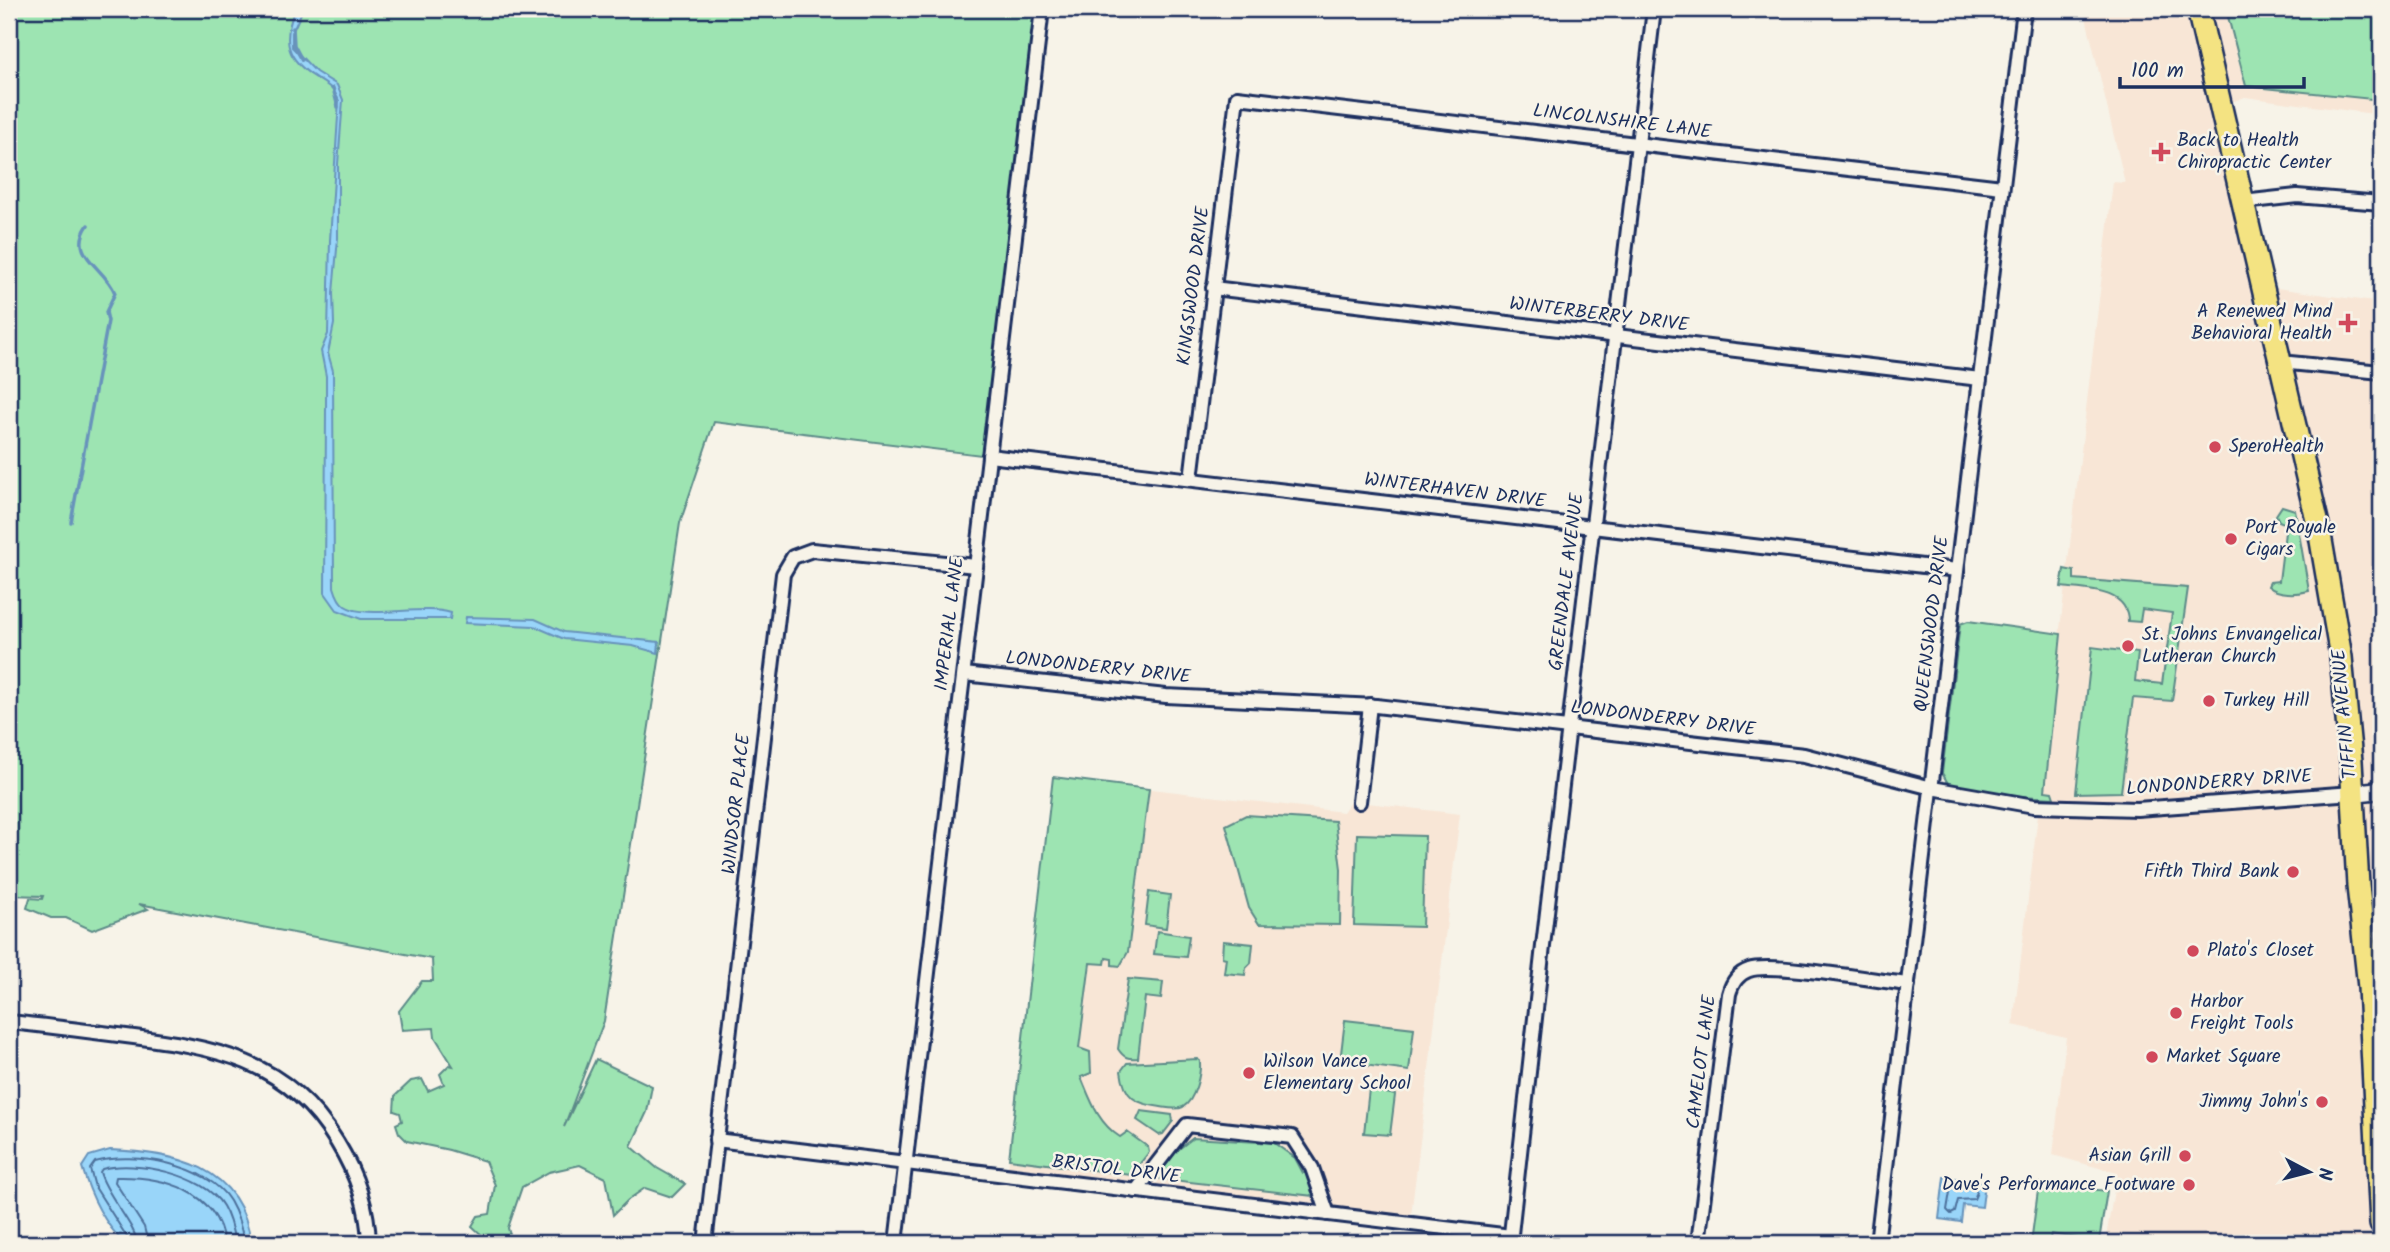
<svg xmlns="http://www.w3.org/2000/svg" width="2390" height="1252" font-family="Kalam,sans-serif">
<style>
.built{fill:#f8e6d6}
.green{fill:#9de4b2;stroke:#5c8a88;stroke-width:2}
.water{fill:#99d5f9;stroke:#6793bb;stroke-width:2}
.lines{fill:none;stroke-linecap:round;stroke-linejoin:round}
.shore{stroke:#4d719c;stroke-width:2}
.stream{stroke:#6793bb;stroke-width:3.5}
.minor-casing{stroke:#1b2f5e;stroke-width:18}
.tertiary-casing{stroke:#1b2f5e;stroke-width:21}
.trunk-casing{stroke:#1b2f5e;stroke-width:26}
.minor{stroke:#f7f3e8;stroke-width:12}
.tertiary{stroke:#f7f3e8;stroke-width:16}
.trunk{stroke:#f4e382;stroke-width:21}
.poi-dot{fill:#d1495b;stroke:#f7f3e8;stroke-width:2.5}
.labels{text-anchor:middle;dominant-baseline:central;stroke-width:5;stroke-linejoin:round;paint-order:stroke}
.street-label{font-size:19px;fill:#1b2f5e;stroke:#f7f3e8}
.poi-label{font-size:19px;fill:#1b2f5e;stroke:#f7f3e8;text-anchor:start}
</style>
<rect width="100%" height="100%" fill="#f7f3e8"/>
<filter id="ink" filterUnits="userSpaceOnUse"><feTurbulence type="fractalNoise" baseFrequency=".0143" numOctaves="2"/><feDisplacementMap in="SourceGraphic" scale="14" xChannelSelector="R" yChannelSelector="G"/><feConvolveMatrix kernelMatrix="1 2 1 2 8 2 1 2 1" color-interpolation-filters="sRGB"/></filter>
<g filter="url(#ink)">
<!-- built -->
<g class="built">
<path d="M 2084,9 L 2381,9 L 2381,115 L 2245,97 L 2221,106 L 2262,286 L 2381,303 L 2381,1243 L 2105,1243 L 2117,1173 L 2053,1155 L 2066,1037 L 2013,1025 L 2113,182 L 2125,183 Z"/>
<path d="M 1053,777 L 1343,812 L 1350,802 L 1359,802 L 1460,814 L 1410,1224 L 1007,1177 Z"/>
</g>
<!-- green -->
<g class="green">
<path d="M 9,9 L 1042,9 L 989,456 L 714,422 L 680,523 L 604,1021 L 564,1127 L 596,1059 L 652,1086 L 647,1112 L 631,1146 L 657,1168 L 685,1184 L 672,1197 L 645,1188 L 628,1200 L 613,1215 L 606,1178 L 580,1165 L 549,1172 L 522,1187 L 508,1228 L 512,1243 L 483,1243 L 484,1237 L 472,1226 L 478,1216 L 490,1214 L 495,1185 L 485,1161 L 449,1150 L 407,1141 L 399,1133 L 396,1124 L 402,1121 L 400,1113 L 394,1111 L 395,1096 L 411,1081 L 422,1079 L 428,1091 L 444,1084 L 440,1074 L 449,1065 L 453,1066 L 435,1037 L 434,1028 L 402,1030 L 399,1011 L 422,981 L 433,981 L 432,959 L 139,904 L 148,909 L 92,930 L 66,918 L 51,918 L 27,908 L 30,898 L 42,899 L 43,896 L 9,895 Z"/>
<path d="M 2226,9 L 2381,9 L 2381,100 L 2246,86 Z"/>
<path d="M 2282,506 L 2295,510 L 2309,591 C 2297,594 2278,595 2268,586 L 2270,582 L 2279,581 L 2286,524 L 2279,521 L 2276,515 Z"/>
<path d="M 2064,569 L 2074,571 L 2074,579 L 2188,588 L 2172,701 L 2133,698 L 2121,792 L 2076,793 L 2092,647 L 2138,653 L 2135,681 L 2162,684 L 2172,613 L 2142,609 L 2140,622 L 2128,621 C 2128,588 2084,590 2061,587 Z"/>
<path d="M 1968,621 L 2061,634 L 2045,791 L 2052,792 L 2054,798 L 2004,795 L 1949,785 L 1942,773 L 1960,624 Z"/>
<path d="M 1053,777 L 1149,789 L 1128,952 L 1120,966 L 1112,965 L 1112,959 L 1106,958 L 1105,964 L 1090,963 L 1079,1048 L 1090,1052 L 1091,1073 L 1081,1077 C 1091,1101 1098,1123 1120,1137 L 1127,1132 L 1148,1147 L 1149,1152 L 1131,1175 L 1009,1159 Z"/>
<path d="M 1246,815 L 1335,821 L 1341,869 L 1340,925 L 1259,924 L 1249,908 L 1226,825 Z"/>
<path d="M 1357,834 L 1425,836 L 1422,927 L 1354,925 Z"/>
<path d="M 1149,892 L 1170,895 L 1166,928 L 1145,925 Z"/>
<path d="M 1157,931 L 1189,936 L 1186,957 L 1154,954 Z"/>
<path d="M 1223,941 L 1253,944 L 1251,963 L 1246,968 L 1245,975 L 1224,973 L 1226,958 L 1222,957 Z"/>
<path d="M 1128,979 L 1163,982 L 1161,999 L 1145,997 L 1138,1058 C 1128,1059 1124,1058 1118,1049 Z"/>
<path d="M 1345,1020 L 1414,1028 L 1409,1071 L 1340,1062 Z"/>
<path d="M 1197,1059 L 1200,1061 C 1201,1074 1195,1100 1183,1107 C 1177,1110 1168,1108 1161,1107 C 1136,1104 1124,1098 1121,1071 L 1127,1063 Z"/>
<path d="M 1369,1089 L 1395,1095 L 1390,1135 L 1364,1133 Z"/>
<path d="M 1141,1111 L 1172,1115 L 1173,1121 L 1163,1134 L 1159,1135 L 1137,1120 Z"/>
<path d="M 1193,1138 L 1274,1143 L 1295,1158 L 1303,1173 L 1307,1173 L 1314,1196 L 1154,1178 L 1155,1174 L 1175,1152 Z"/>
<path d="M 2039,1183 L 2107,1191 L 2099,1241 L 2051,1234 L 2049,1243 L 2031,1243 Z"/>
</g>
<!-- water -->
<g class="water">
<path d="M 295,9 L 303,9 L 292,33 L 292,47 L 316,72 L 337,85 L 343,100 L 338,164 L 338,238 L 333,293 L 334,324 L 328,353 L 333,371 L 334,587 C 336,594 339,602 345,606 C 366,620 422,604 451,613 L 450,619 L 361,619 L 337,610 L 325,593 L 326,409 L 326,376 L 321,351 L 328,334 L 330,240 L 339,101 C 334,88 327,85 316,78 C 286,59 282,41 295,9 Z"/>
<path d="M 466,617 L 535,619 L 564,632 L 659,642 L 658,653 L 633,646 L 564,639 L 534,626 L 465,623 Z"/>
<path d="M 110,1150 C 176,1153 241,1165 251,1243 L 124,1243 C 104,1223 90,1194 82,1167 L 89,1156 Z"/>
<path d="M 1944,1177 L 1985,1182 L 1982,1207 L 1963,1205 L 1961,1222 L 1939,1219 Z"/>
</g>
<g class="lines">
<!-- shore -->
<g class="shore">
<path d="M 1951,1186 L 1974,1188 L 1977,1192 L 1974,1199 L 1958,1200 L 1955,1212 L 1951,1214 L 1947,1210 Z"/>
<path d="M 128,1243 L 127,1237 L 95,1187 L 90,1169 L 95,1162 C 133,1151 208,1164 230,1201 C 237,1213 242,1230 244,1243"/>
<path d="M 137,1243 C 136,1226 106,1195 100,1172 L 102,1169 C 135,1160 204,1174 223,1206 C 229,1216 233,1232 235,1243"/>
<path d="M 148,1243 L 144,1227 L 115,1182 L 116,1177 C 163,1176 217,1190 224,1243"/>
</g>
<!-- stream -->
<g class="stream">
<path d="M 293,28 L 294,45 L 302,60"/>
<path d="M 333,88 L 338,107"/>
<path d="M 71,522 L 108,321 L 106,312 L 115,293 C 105,267 67,255 88,225"/>
</g>
<!-- minor casing -->
<g class="minor-casing">
<g id="minor">
<path d="M 2243,202 L 2297,196 L 2381,203"/>
<path d="M 1213,288 L 1980,379"/>
<path d="M 2280,362 L 2381,372"/>
<path d="M 989,456 L 1957,570"/>
<path d="M 1191,479 L 1237,97 L 2002,187"/>
<path d="M 964,674 L 1166,696 L 1376,706 L 1804,755 L 1932,788 L 2034,806 L 2137,809 L 2353,793"/>
<path d="M 1359,802 L 1370,705"/>
<path d="M 9,1022 C 48,1026 87,1031 126,1036 C 214,1047 287,1059 337,1142 C 356,1173 368,1207 369,1243"/>
<path d="M 716,1140 L 1511,1236"/>
<path d="M 1136,1191 L 1187,1125 L 1292,1137 L 1312,1168 L 1328,1214"/>
<path d="M 705,1243 L 783,574 L 793,557 L 812,550 L 976,566"/>
<path d="M 896,1243 L 1042,9"/>
<path d="M 1510,1243 L 1543,946 L 1654,9"/>
<path d="M 1698,1243 L 1729,994 C 1732,983 1737,974 1749,970 C 1771,962 1878,981 1908,984"/>
<path d="M 1877,1243 L 2024,9"/>
</g>
</g>
<!-- tertiary casing -->
<g class="tertiary-casing">
<path id="tertiary" d="M 2353,793 L 2381,790"/>
</g>
<!-- trunk casing -->
<g class="trunk-casing">
<path id="trunk" d="M 2198,9 L 2319,529 L 2341,657 L 2351,761 L 2358,886 L 2369,987 L 2381,1224"/>
</g>
<!-- minor -->
<use href="#minor" class="minor"/>
<!-- tertiary -->
<use href="#tertiary" class="tertiary"/>
<!-- trunk -->
<use href="#trunk" class="trunk"/>
</g>
</g>
<!-- markers -->
<g class="poi-dot">
<path d="M2157.5 141.5h7v7h7v7h-7v7h-7v-7h-7v-7h7z"/>
<path d="M2344.5 312.5h7v7h7v7h-7v7h-7v-7h-7v-7h7z"/>
<circle cx="2215" cy="447" r="7"/>
<circle cx="2231" cy="539" r="7"/>
<circle cx="2128" cy="646" r="7"/>
<circle cx="2209" cy="701" r="7"/>
<circle cx="2293" cy="872" r="7"/>
<circle cx="2193" cy="951" r="7"/>
<circle cx="2176" cy="1013" r="7"/>
<circle cx="2152" cy="1057" r="7"/>
<circle cx="1249" cy="1073" r="7"/>
<circle cx="2322" cy="1102" r="7"/>
<circle cx="2185" cy="1156" r="7"/>
<circle cx="2189" cy="1185" r="7"/>
</g>
<g class="labels">
<!-- street labels -->
<g class="street-label">
<text transform="translate(1622 122) rotate(7)">LINCOLNSHIRE LANE</text>
<text transform="translate(1194 286) rotate(-83)">KINGSWOOD DRIVE</text>
<text transform="translate(1599 315) rotate(7)">WINTERBERRY DRIVE</text>
<text transform="translate(1455 491) rotate(7)">WINTERHAVEN DRIVE</text>
<text transform="translate(1567 582) rotate(-83)">GREENDALE AVENUE</text>
<text transform="translate(950 624) rotate(-83)">IMPERIAL LANE</text>
<text transform="translate(1932 624) rotate(-83)">QUEENSWOOD DRIVE</text>
<text transform="translate(1098 668) rotate(6)">LONDONDERRY DRIVE</text>
<text transform="translate(2345 714) rotate(-95)">TIFFIN AVENUE</text>
<text transform="translate(1663 719) rotate(7)">LONDONDERRY DRIVE</text>
<text transform="translate(2219 783) rotate(-4)">LONDONDERRY DRIVE</text>
<text transform="translate(737 804) rotate(-84)">WINDSOR PLACE</text>
<text transform="translate(1702 1062) rotate(-83)">CAMELOT LANE</text>
<text transform="translate(1116 1170) rotate(7)">BRISTOL DRIVE</text>
</g>
<!-- poi labels -->
<g class="poi-label">
<text x="2177" y="141">Back to Health<tspan x="2177" dy="22">Chiropractic Center</tspan></text>
<text x="2332" y="312" text-anchor="end">A Renewed Mind<tspan x="2332" dy="22">Behavioral Health</tspan></text>
<text x="2229" y="447">SperoHealth</text>
<text x="2245" y="528">Port Royale<tspan x="2245" dy="22">Cigars</tspan></text>
<text x="2142" y="635">St. Johns Envangelical<tspan x="2142" dy="22">Lutheran Church</tspan></text>
<text x="2223" y="701">Turkey Hill</text>
<text x="2279" y="872" text-anchor="end">Fifth Third Bank</text>
<text x="2207" y="951">Plato's Closet</text>
<text x="2190" y="1002">Harbor<tspan x="2190" dy="22">Freight Tools</tspan></text>
<text x="2166" y="1057">Market Square</text>
<text x="1263" y="1062">Wilson Vance<tspan x="1263" dy="22">Elementary School</tspan></text>
<text x="2308" y="1102" text-anchor="end">Jimmy John's</text>
<text x="2171" y="1156" text-anchor="end">Asian Grill</text>
<text x="2175" y="1185" text-anchor="end">Dave's Performance Footware</text>
</g>
</g>
<!-- margin -->
<rect width="2390" height="1252" fill="none" stroke="#f7f3e8" stroke-width="35"/>
<rect x="18" y="18" width="2355" height="1217" fill="none" stroke="#1b2f5e" stroke-width="2.5" filter="url(#ink)"/>
<!-- north arrow -->
<g transform="translate(2309 1172) rotate(97)" stroke="#f7f3e8" stroke-width="5" paint-order="stroke">
<path d="M0-5L12 26L0 18L-12 26Z" fill="#1b2f5e"/>
<text y="-10" font-size="19" font-weight="bold" text-anchor="middle" fill="#1b2f5e">N</text>
</g>
<!-- scale -->
<path d="M2120 77v10h184v-10" fill="none" stroke="#1b2f5e" stroke-width="3.5"/>
<text x="2131" y="77" font-size="21" fill="#1b2f5e" stroke="#f7f3e8" stroke-width="5" paint-order="stroke">100 m</text>
</svg>
